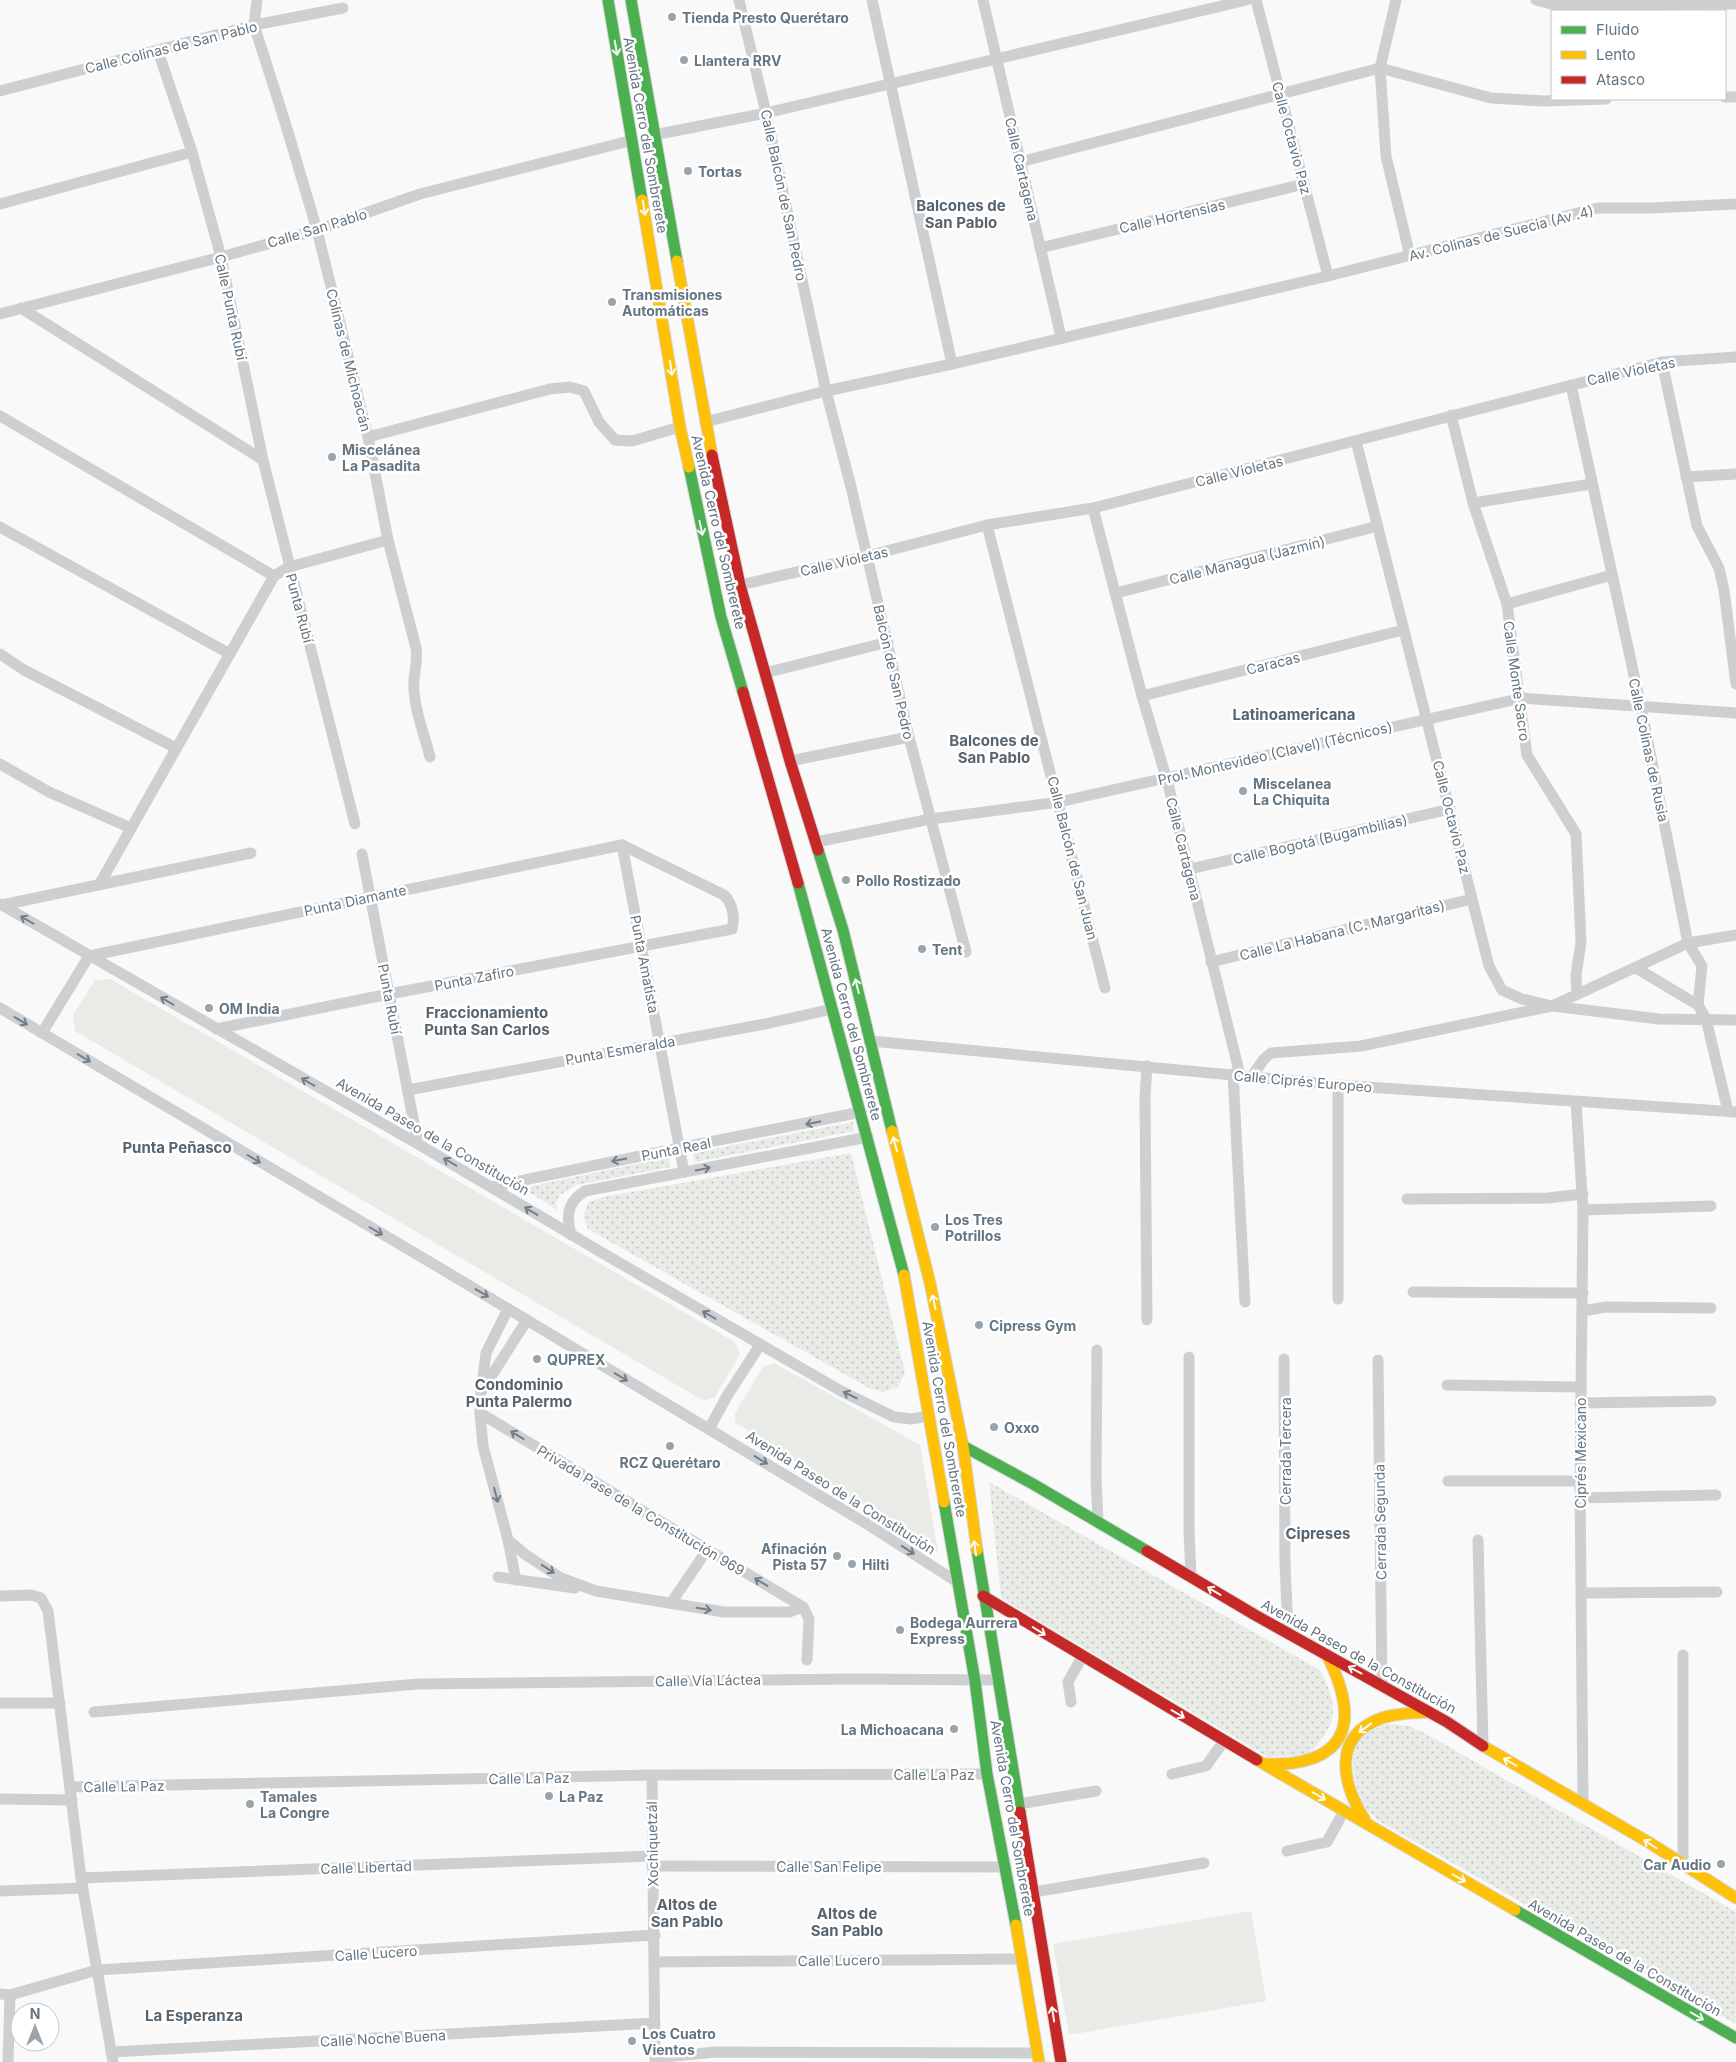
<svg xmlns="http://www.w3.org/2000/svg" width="1736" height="2062" font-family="Inter,sans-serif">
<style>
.grass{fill:#e8ebe6}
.park{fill:url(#park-dots)}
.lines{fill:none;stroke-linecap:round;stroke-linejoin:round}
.fast-casing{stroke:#d5d6d7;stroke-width:13}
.slow-casing{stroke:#d5d6d7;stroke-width:13}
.jam-casing{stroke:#d5d6d7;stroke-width:13}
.street{stroke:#cecfd0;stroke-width:11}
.fast{stroke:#4caf50;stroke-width:11}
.slow{stroke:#ffc107;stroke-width:11}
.jam{stroke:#c62828;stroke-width:11}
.oneway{stroke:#f6fbf6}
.oneway2{stroke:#707f8b}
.poi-dot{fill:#99a4ac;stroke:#fff;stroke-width:2}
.labels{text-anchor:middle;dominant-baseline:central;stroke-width:5;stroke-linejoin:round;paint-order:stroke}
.poi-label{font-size:14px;font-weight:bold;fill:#657683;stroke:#fff;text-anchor:start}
.street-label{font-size:14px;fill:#657683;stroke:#fff}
.neighbourhood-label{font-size:15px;font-weight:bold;fill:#57646e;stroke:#fff}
</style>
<defs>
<pattern id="park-dots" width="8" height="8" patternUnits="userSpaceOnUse" patternTransform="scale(1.25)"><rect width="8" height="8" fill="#e8ebe6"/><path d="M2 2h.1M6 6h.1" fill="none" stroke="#c0c3c0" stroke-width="1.8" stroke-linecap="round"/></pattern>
</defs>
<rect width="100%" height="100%" fill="#f9f9f9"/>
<!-- grass -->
<g class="grass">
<path d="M 110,979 L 735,1342 L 740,1354 L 715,1397 L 704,1401 L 75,1031 L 73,1015 L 95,980 Z"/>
<path d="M 774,1363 L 920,1445 L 938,1553 L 735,1422 L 735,1413 L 763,1367 Z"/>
<path d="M 1251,1911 L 1266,2001 L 1069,2035 L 1053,1944 Z"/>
</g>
<!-- park -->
<g class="park">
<path d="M 853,1122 L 854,1131 L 695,1162 L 693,1153 Z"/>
<path d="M 851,1153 L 905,1373 L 898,1387 L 883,1392 L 869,1388 L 588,1229 L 583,1216 L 589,1202 L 603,1197 Z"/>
<path d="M 669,1157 L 670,1167 L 576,1185 L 560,1195 L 556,1202 L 557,1210 L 523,1188 Z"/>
<path d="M 989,1482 L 1320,1670 C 1339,1707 1339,1725 1307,1755 L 1268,1757 L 1001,1598 Z"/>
<path d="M 1386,1724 L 1410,1726 L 1428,1735 L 1736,1912 L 1736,2024 L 1377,1820 C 1373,1815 1367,1810 1364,1805 C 1353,1783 1345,1748 1368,1732 C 1374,1729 1381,1726 1386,1724 Z"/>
</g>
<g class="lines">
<!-- fast casing -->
<g class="fast-casing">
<g id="fast">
<path d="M 608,0 L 642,200"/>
<path d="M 631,0 L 677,261"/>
<path d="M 689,467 L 721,617 L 743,692"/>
<path d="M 818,850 L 843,930 L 892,1131"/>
<path d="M 798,883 L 904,1275"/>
<path d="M 963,1446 L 1033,1484 L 1147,1551"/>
<path d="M 944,1502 L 975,1681 L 987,1774 L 1016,1925"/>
<path d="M 977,1550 L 1020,1812"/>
<path d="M 1515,1910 L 1736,2038"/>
</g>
</g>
<!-- slow casing -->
<g class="slow-casing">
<g id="slow">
<path d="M 642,200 L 680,427 L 689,467"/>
<path d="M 677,261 L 712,455"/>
<path d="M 892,1131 L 930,1283 L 963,1446 L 977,1550"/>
<path d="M 904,1275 L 944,1502"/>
<path d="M 1483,1746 L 1650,1843 L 1736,1898"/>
<path d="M 1257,1760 L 1515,1910"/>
<path d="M 1266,1764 C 1275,1764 1285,1764 1293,1763 C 1361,1753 1350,1701 1327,1655"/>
<path d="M 1365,1820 C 1342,1784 1331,1736 1382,1718 C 1397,1713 1413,1713 1428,1712"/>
<path d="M 1016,1925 L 1039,2062"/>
</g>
</g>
<!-- jam casing -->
<g class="jam-casing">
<g id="jam">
<path d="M 712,455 L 740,585 L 790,761 L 818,850"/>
<path d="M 743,692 L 798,883"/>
<path d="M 1147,1551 L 1255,1615 L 1447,1722 L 1483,1746"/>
<path d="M 983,1596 L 1257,1760"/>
<path d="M 1020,1812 L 1061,2062"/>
</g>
</g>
<!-- street -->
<g class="street">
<path d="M 257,0 L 254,25 L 285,122 L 317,230 L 368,437 L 388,540 L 416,648 C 418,660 415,668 414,679 C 412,704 424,733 430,757"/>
<path d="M 739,0 L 766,113 L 826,391 L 851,487 L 909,737 L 966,952"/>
<path d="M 872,0 L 952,364"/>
<path d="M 983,0 L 1061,337"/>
<path d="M 1256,0 L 1328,276"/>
<path d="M 1396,0 L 1380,68 L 1386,156 L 1410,256"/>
<path d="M 1536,0 L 1555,5 L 1736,4"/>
<path d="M 158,51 L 192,152 L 221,257 L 263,460 L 355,824"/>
<path d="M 0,91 L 254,25 L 343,8"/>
<path d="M 1725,97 L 1736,97"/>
<path d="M 654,135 L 766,113 L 1247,0"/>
<path d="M 1020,162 L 1380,68 L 1491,98 L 1544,101 L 1606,99"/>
<path d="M 0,204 L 192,152"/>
<path d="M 1040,248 L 1304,184"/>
<path d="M 21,308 L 263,460"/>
<path d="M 0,314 L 221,257 L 317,230 L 420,194 L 633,140"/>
<path d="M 1662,362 L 1697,526 L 1719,568 L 1724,590 L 1736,684"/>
<path d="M 1571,385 L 1642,712 L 1688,943 L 1702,966 L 1698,1005 L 1706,1019 L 1728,1111"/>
<path d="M 1451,415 L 1473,503 L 1507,604 L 1527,755 L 1576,834 L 1581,942 L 1576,975 L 1577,994"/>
<path d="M 0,416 L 274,576"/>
<path d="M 705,422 L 826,391 L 952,364 L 1328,276 L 1598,208 L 1652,208 L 1736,204"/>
<path d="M 368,437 L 550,389 L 570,387 L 584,391 L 599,422 L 615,440 L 632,441 L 680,427"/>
<path d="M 1356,441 L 1489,966 L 1502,990 L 1522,999 L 1552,1006 L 1659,1019 L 1736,1020"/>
<path d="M 1686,477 L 1736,474"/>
<path d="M 1473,503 L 1591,484"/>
<path d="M 1093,508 L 1142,696 L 1168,784 L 1240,1075"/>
<path d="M 987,525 L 1105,988"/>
<path d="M 0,527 L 230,654"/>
<path d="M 740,585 L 867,556 L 987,525 L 1093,508 L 1662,362 L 1736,357"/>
<path d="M 1116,593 L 1378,526"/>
<path d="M 1507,604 L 1612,575"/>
<path d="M 0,654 L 24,670 L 176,748"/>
<path d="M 765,673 L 888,642"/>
<path d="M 1142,696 L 1403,630"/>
<path d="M 790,761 L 909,737"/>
<path d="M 0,764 L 49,792 L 131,828"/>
<path d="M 816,842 L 931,819 L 1059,802 L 1522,698 L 1736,713"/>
<path d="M 622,845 L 684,1172"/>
<path d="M 362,854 L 418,1144"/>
<path d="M 1190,869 L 1450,809"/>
<path d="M 99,885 L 274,576 L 289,567 L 388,540"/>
<path d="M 0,904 L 418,1144 L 611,1258 L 841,1391 L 894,1417 L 911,1419 L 929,1416"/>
<path d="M 2,905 L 251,853"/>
<path d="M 1211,962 L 1472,899"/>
<path d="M 1636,968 L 1698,1005"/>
<path d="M 0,1008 L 440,1268 L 867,1524 L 957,1582"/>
<path d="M 216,1029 L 389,994 L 732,929 C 735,918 733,904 724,895 L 622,845"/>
<path d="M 42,1033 L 89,956 L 622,845"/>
<path d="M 871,1041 L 1338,1085 L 1736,1112"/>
<path d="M 1147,1066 L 1145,1097 L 1147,1320"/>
<path d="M 1233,1074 L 1245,1302"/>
<path d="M 1252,1076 L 1264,1059 L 1271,1053 L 1361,1046 L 1552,1006 L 1688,943 L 1736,935"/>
<path d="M 1338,1085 L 1338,1299"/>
<path d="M 408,1090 L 765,1024 L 832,1009"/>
<path d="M 1576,1102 L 1583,1210 L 1580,1481 L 1583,1804"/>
<path d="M 491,1187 L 679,1148 L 861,1112"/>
<path d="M 1407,1199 L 1548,1198 L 1583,1194"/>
<path d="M 1583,1210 L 1711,1206"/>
<path d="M 571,1235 C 566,1216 567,1202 585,1191 L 868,1137"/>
<path d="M 1413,1292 L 1583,1293"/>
<path d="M 508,1309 L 486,1353 L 481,1392 L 480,1413 L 483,1446 L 508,1540 L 516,1580"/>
<path d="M 1583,1311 L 1606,1307 L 1711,1308"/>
<path d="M 1097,1350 L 1096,1477 L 1098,1521"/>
<path d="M 1189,1357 L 1189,1531 L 1191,1577"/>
<path d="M 1284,1359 L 1285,1564 L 1288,1632"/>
<path d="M 1378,1360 L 1382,1685"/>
<path d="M 1447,1385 L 1580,1387"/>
<path d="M 483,1389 L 527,1320"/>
<path d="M 1580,1403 L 1711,1401"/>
<path d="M 480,1413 L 803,1607 L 809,1619 L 807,1660"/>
<path d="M 709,1429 L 727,1396 L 760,1345"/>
<path d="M 1448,1481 L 1580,1481"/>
<path d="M 1580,1498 L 1716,1495"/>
<path d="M 508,1540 L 526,1555 L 561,1578 L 596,1591 L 724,1612 L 789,1612 L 803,1607"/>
<path d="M 1478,1540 L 1483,1746"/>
<path d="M 498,1577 L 575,1588"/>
<path d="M 1581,1593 L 1717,1592"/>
<path d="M 0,1596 L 31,1595 L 41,1598 L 48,1611 L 81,1878 L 113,2062"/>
<path d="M 671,1603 L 707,1550"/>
<path d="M 1683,1655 L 1683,1866"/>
<path d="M 1071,1702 L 1068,1682 L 1082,1657"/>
<path d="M 0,1703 L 60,1703"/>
<path d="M 94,1712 L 418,1684 L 853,1679 L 998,1680"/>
<path d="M 1172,1774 L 1206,1766 L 1224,1741"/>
<path d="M 652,1775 L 655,2062"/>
<path d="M 70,1787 L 652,1775 L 987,1774"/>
<path d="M 0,1799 L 72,1800"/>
<path d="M 1019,1804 L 1096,1791"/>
<path d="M 1287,1851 L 1327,1842 L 1344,1811"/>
<path d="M 652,1866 L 1006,1867"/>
<path d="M 81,1878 L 652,1856"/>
<path d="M 0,1891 L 83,1888"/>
<path d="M 1034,1892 L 1204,1863"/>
<path d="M 655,1962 L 1022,1959"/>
<path d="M 0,1994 L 10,1995 L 97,1970 L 655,1935"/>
<path d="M 111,2052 L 655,2023"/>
<path d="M 655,2058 L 715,2052 L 1038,2053"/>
<path d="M 8,2062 L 10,1995"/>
</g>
<!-- fast -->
<use href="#fast" class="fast"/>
<!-- slow -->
<use href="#slow" class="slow"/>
<!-- jam -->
<use href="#jam" class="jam"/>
</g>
<!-- one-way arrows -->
<defs><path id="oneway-shaft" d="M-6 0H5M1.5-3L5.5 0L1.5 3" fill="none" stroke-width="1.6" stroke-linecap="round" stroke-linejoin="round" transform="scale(1.25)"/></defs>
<g class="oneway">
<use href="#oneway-shaft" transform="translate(616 48) rotate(80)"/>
<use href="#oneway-shaft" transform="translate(644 208) rotate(81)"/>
<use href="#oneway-shaft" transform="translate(671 368) rotate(81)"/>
<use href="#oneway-shaft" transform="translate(701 528) rotate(78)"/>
<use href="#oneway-shaft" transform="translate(857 986) rotate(-104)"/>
<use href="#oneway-shaft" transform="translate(895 1144) rotate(-106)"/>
<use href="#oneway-shaft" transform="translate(934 1302) rotate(-102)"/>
<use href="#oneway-shaft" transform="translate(975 1548) rotate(-98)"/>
<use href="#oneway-shaft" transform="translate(1214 1591) rotate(-149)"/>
<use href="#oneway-shaft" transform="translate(1039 1631) rotate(32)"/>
<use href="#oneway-shaft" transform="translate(1355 1670) rotate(-152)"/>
<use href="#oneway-shaft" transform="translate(1178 1714) rotate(31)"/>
<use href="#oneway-shaft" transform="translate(1365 1728) rotate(144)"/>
<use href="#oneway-shaft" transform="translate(1510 1762) rotate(-150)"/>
<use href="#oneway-shaft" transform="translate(1319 1796) rotate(30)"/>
<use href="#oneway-shaft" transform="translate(1650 1844) rotate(-147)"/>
<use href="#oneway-shaft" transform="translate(1459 1878) rotate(30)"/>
<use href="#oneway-shaft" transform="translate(1053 2014) rotate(-99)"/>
<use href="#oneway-shaft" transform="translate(1697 2016) rotate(30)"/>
</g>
<g class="oneway2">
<use href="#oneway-shaft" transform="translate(27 920) rotate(-150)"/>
<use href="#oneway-shaft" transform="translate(167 1001) rotate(-150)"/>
<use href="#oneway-shaft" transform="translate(21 1021) rotate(31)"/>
<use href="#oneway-shaft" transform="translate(84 1058) rotate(31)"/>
<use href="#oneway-shaft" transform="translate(308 1082) rotate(-150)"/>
<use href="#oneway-shaft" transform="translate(813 1123) rotate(169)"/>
<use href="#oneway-shaft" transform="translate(254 1159) rotate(31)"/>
<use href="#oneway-shaft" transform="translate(619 1160) rotate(168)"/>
<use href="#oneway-shaft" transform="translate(450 1162) rotate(-150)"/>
<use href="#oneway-shaft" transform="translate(703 1169) rotate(-11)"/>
<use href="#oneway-shaft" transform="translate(531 1211) rotate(-149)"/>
<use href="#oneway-shaft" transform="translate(376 1231) rotate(30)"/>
<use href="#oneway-shaft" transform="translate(482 1293) rotate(31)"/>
<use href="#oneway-shaft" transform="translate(709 1315) rotate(-150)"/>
<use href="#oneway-shaft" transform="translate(621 1377) rotate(31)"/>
<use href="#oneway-shaft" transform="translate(850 1395) rotate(-154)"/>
<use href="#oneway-shaft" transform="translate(517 1435) rotate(-149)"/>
<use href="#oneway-shaft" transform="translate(761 1460) rotate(31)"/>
<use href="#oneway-shaft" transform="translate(496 1495) rotate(75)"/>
<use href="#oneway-shaft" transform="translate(908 1550) rotate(33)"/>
<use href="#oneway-shaft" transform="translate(548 1569) rotate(33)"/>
<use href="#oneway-shaft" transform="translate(761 1582) rotate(-149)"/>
<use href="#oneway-shaft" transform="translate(704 1609) rotate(9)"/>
</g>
<!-- markers -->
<g class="poi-dot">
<circle cx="672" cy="17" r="5"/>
<circle cx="684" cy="60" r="5"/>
<circle cx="688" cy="171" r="5"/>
<circle cx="612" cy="302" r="5"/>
<circle cx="332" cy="457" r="5"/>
<circle cx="1243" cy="791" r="5"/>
<circle cx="846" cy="880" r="5"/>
<circle cx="922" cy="949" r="5"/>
<circle cx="209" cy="1008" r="5"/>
<circle cx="935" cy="1227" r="5"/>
<circle cx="979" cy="1325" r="5"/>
<circle cx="537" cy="1359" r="5"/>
<circle cx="994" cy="1427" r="5"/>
<circle cx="670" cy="1446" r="5"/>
<circle cx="837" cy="1556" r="5"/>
<circle cx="852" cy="1564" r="5"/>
<circle cx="900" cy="1630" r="5"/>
<circle cx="954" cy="1729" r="5"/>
<circle cx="549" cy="1796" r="5"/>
<circle cx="250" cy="1804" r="5"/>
<circle cx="1721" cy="1864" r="5"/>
<circle cx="632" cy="2041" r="5"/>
</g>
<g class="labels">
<!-- poi labels -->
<g class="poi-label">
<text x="682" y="17">Tienda Presto Querétaro</text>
<text x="694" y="60">Llantera RRV</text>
<text x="698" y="171">Tortas</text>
<text x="622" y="294">Transmisiones<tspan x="622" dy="16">Automáticas</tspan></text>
<text x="342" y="449">Miscelánea<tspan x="342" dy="16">La Pasadita</tspan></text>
<text x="1253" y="783">Miscelanea<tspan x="1253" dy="16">La Chiquita</tspan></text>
<text x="856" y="880">Pollo Rostizado</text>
<text x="932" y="949">Tent</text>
<text x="219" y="1008">OM India</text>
<text x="945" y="1219">Los Tres<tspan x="945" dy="16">Potrillos</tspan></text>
<text x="989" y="1325">Cipress Gym</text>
<text x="547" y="1359">QUPREX</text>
<text x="1004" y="1427">Oxxo</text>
<text x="670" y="1462" text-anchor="middle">RCZ Querétaro</text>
<text x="827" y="1548" text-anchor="end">Afinación<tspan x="827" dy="16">Pista 57</tspan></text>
<text x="862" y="1564">Hilti</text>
<text x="910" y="1622">Bodega Aurrera<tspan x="910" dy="16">Express</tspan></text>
<text x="944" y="1729" text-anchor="end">La Michoacana</text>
<text x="260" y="1796">Tamales<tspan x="260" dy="16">La Congre</tspan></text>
<text x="559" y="1796">La Paz</text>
<text x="1711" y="1864" text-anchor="end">Car Audio</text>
<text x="642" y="2033">Los Cuatro<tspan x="642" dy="16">Vientos</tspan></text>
</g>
<!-- street labels -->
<g class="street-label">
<text transform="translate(171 47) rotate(-14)">Calle Colinas de San Pablo</text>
<text transform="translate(646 135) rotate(80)">Avenida Cerro del Sombrerete</text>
<text transform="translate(1292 138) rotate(75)">Calle Octavio Paz</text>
<text transform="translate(1022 169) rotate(77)">Calle Cartagena</text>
<text transform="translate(784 195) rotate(78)">Calle Balcón de San Pedro</text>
<text transform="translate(1172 216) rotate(-13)">Calle Hortensias</text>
<text transform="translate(317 228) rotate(-17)">Calle San Pablo</text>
<text transform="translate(1501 233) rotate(-14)">Av. Colinas de Suecia (Av .4)</text>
<text transform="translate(231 307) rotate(78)">Calle Punta Rubí</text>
<text transform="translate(349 360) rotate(76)">Colinas de Michoacán</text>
<text transform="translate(1631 371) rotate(-12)">Calle Violetas</text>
<text transform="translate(1239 471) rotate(-14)">Calle Violetas</text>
<text transform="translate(719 532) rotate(77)">Avenida Cerro del Sombrerete</text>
<text transform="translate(1247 560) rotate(-14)">Calle Managua (Jazmín)</text>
<text transform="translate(844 561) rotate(-13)">Calle Violetas</text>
<text transform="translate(300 608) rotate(75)">Punta Rubí</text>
<text transform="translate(1273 663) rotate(-14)">Caracas</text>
<text transform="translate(894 672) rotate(77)">Balcón de San Pedro</text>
<text transform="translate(1517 681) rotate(82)">Calle Monte Sacro</text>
<text transform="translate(1649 750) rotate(78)">Calle Colinas de Rusia</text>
<text transform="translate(1275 753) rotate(-13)">Prol. Montevideo (Clavel) (Técnicos)</text>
<text transform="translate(1452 817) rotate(76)">Calle Octavio Paz</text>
<text transform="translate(1320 839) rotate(-13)">Calle Bogotá (Bugambilias)</text>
<text transform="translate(1184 849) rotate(76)">Calle Cartagena</text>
<text transform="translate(1073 858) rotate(76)">Calle Balcón de San Juan</text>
<text transform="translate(355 900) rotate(-12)">Punta Diamante</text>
<text transform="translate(1342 930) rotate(-14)">Calle La Habana (C. Margaritas)</text>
<text transform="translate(645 964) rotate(79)">Punta Amatista</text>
<text transform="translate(474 978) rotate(-11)">Punta Zafiro</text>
<text transform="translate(390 999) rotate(79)">Punta Rubí</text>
<text transform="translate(852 1024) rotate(75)">Avenida Cerro del Sombrerete</text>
<text transform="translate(620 1050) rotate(-10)">Punta Esmeralda</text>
<text transform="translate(1303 1081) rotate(5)">Calle Ciprés Europeo</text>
<text transform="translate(433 1136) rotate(30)">Avenida Paseo de la Constitución</text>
<text transform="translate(676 1149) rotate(-11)">Punta Real</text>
<text transform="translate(945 1419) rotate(80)">Avenida Cerro del Sombrerete</text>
<text transform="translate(1285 1451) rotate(-90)">Cerrada Tercera</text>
<text transform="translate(1580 1453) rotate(-90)">Ciprés Mexicano</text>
<text transform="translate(841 1492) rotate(32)">Avenida Paseo de la Constitución</text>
<text transform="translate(641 1510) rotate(31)">Privada Pase de la Constitución 969</text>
<text transform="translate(1380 1522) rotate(-91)">Cerrada Segunda</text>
<text transform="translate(1359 1656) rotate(29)">Avenida Paseo de la Constitución</text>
<text transform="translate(708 1680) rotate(-1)">Calle Vía Láctea</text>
<text x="934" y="1774">Calle La Paz</text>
<text transform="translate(529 1778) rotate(-1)">Calle La Paz</text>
<text transform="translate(124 1786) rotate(-1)">Calle La Paz</text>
<text transform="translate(1013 1818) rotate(80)">Avenida Cerro del Sombrerete</text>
<text transform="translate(652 1844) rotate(-91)">Xochiquetzál</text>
<text x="829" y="1866">Calle San Felipe</text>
<text transform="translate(366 1867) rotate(-2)">Calle Libertad</text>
<text transform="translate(376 1953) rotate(-4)">Calle Lucero</text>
<text transform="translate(1625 1957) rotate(30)">Avenida Paseo de la Constitución</text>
<text transform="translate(839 1960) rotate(-1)">Calle Lucero</text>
<text transform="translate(383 2038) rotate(-3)">Calle Noche Buena</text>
</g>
<!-- neighbourhood labels -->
<g class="neighbourhood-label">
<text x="961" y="205">Balcones de<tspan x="961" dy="17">San Pablo</tspan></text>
<text x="1294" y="714">Latinoamericana</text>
<text x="994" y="740">Balcones de<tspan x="994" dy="17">San Pablo</tspan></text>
<text x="487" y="1012">Fraccionamiento<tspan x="487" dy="17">Punta San Carlos</tspan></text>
<text x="177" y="1147">Punta Peñasco</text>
<text x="519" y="1384">Condominio<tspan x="519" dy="17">Punta Palermo</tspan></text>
<text x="1318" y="1533">Cipreses</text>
<text x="687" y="1904">Altos de<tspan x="687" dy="17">San Pablo</tspan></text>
<text x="847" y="1913">Altos de<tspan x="847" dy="17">San Pablo</tspan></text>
<text x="194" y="2015">La Esperanza</text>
</g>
</g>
<!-- legend -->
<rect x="1551" y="10" width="175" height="90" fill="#ffffff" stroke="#c1c8cd"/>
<rect x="1561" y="26" width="25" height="8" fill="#4caf50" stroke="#c1c8cd"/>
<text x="1596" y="35" font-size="15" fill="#657683">Fluido</text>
<rect x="1561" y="51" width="25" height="8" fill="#ffc107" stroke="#c1c8cd"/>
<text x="1596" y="60" font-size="15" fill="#657683">Lento</text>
<rect x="1561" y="76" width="25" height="8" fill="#c62828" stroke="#c1c8cd"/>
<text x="1596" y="85" font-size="15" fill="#657683">Atasco</text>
<!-- north arrow -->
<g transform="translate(35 2027)"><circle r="24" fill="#ffffff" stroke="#c1c8cd"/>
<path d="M0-4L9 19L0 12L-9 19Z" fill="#99a4ac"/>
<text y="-8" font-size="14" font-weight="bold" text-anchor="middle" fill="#657683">N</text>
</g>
</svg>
